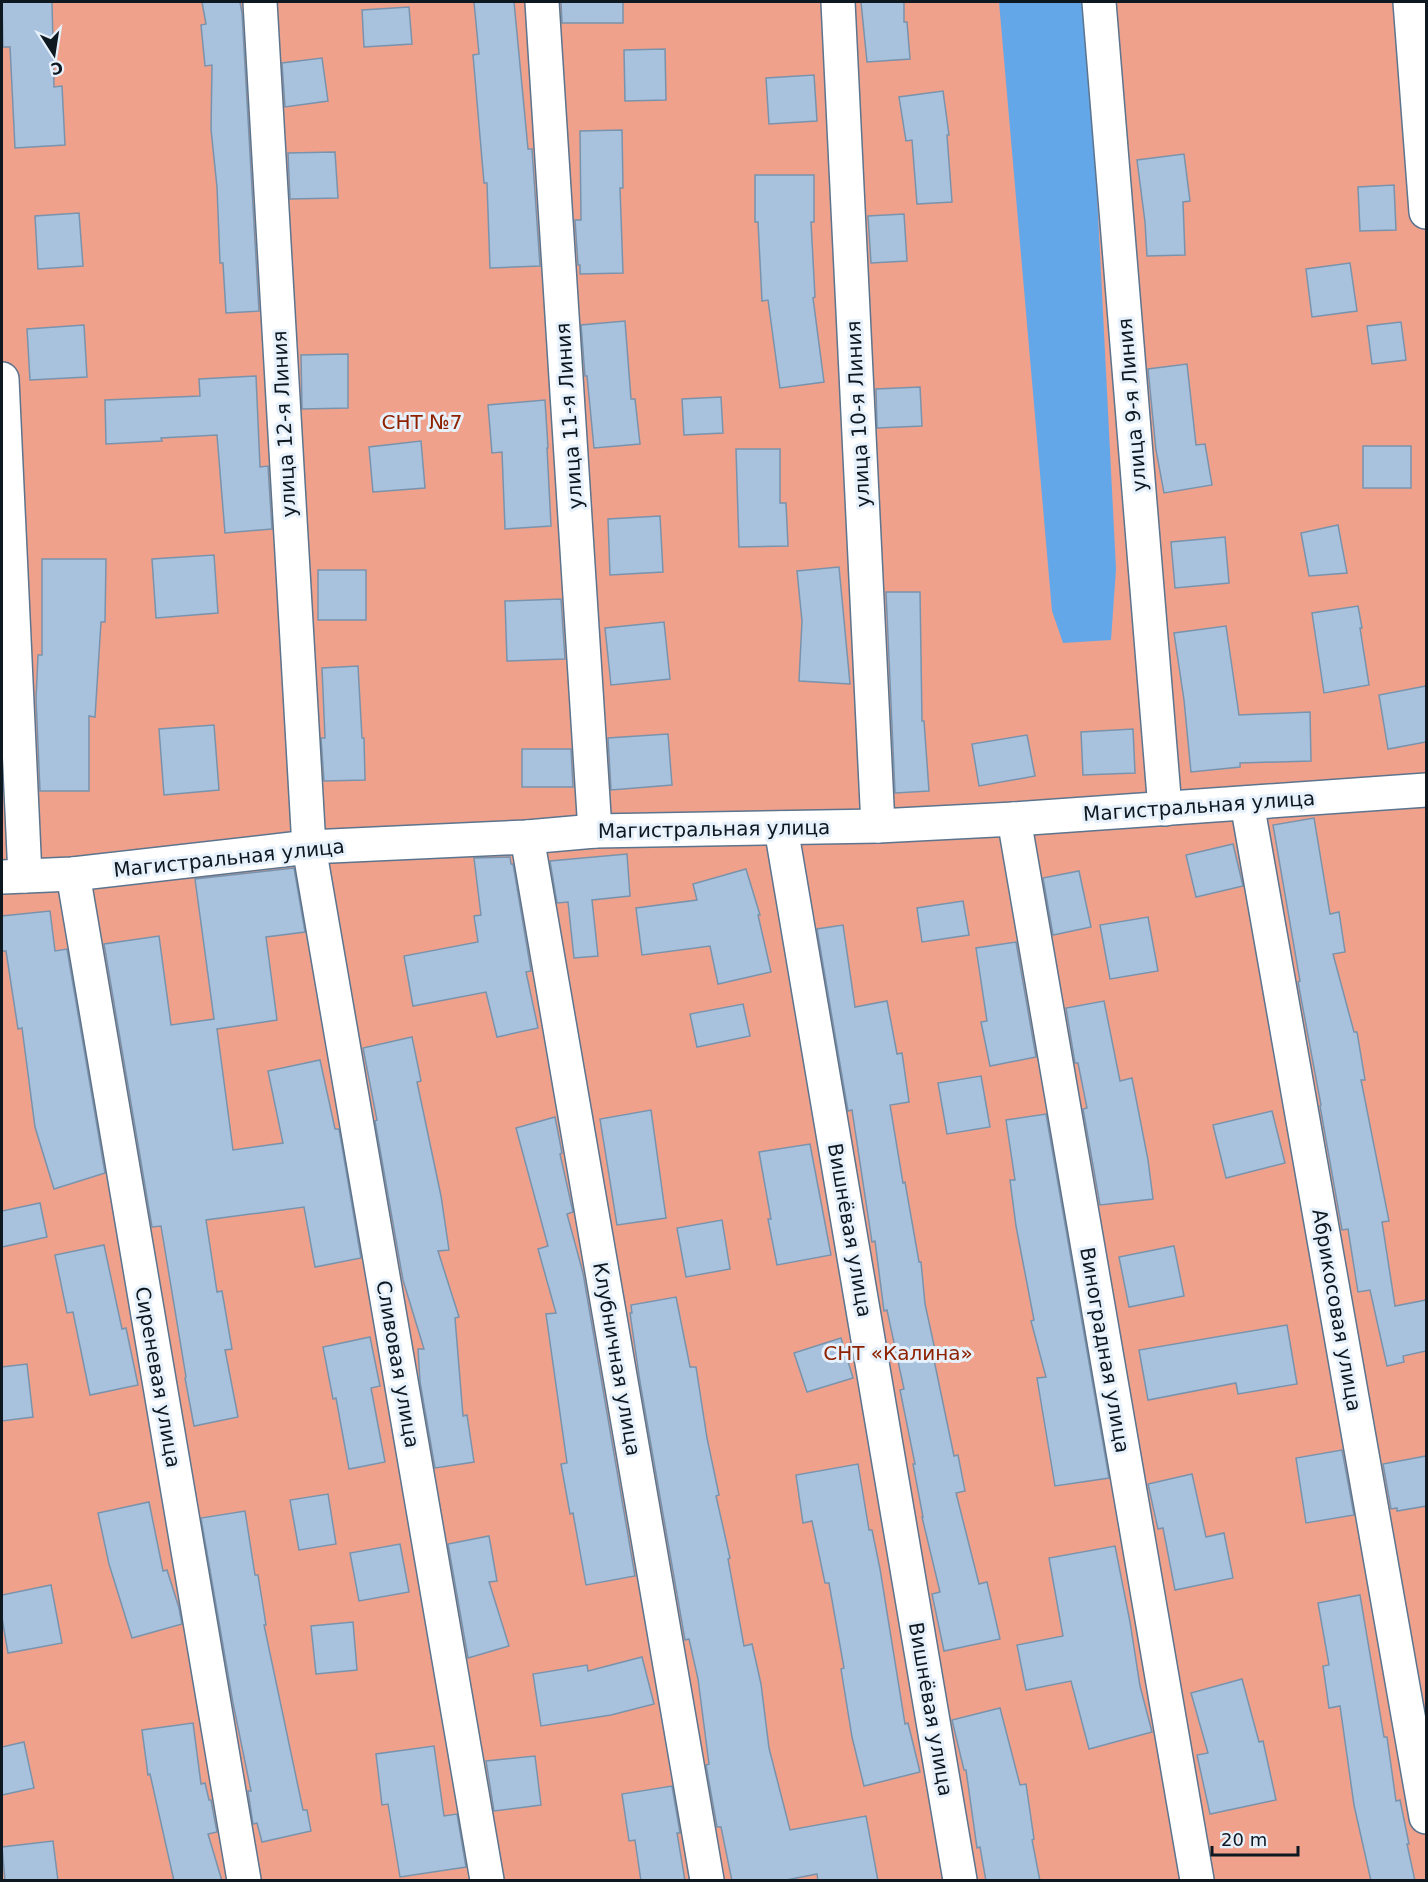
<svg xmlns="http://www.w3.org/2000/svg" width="1428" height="1882" font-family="'DejaVu Sans',sans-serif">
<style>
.green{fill:#efa18c}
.water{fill:#63a7e9}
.building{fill:#a8c2dd;stroke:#7a93ac;stroke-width:1.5}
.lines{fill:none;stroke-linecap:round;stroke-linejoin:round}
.minor-casing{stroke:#5c748d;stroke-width:36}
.minor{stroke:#fff;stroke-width:33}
.labels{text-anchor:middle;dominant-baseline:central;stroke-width:6;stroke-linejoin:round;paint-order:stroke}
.street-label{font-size:20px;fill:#0e1821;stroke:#e6f1fc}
.park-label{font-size:20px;fill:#8e2200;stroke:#e6f1fc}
</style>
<rect width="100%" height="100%" fill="#d0e5fb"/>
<!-- green -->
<rect class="green" x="2" y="2" width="1424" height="1878"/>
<!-- water -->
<path class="water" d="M 999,2 L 1084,2 L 1094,135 L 1116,569 L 1111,640 L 1063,643 L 1052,611 Z"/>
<!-- building -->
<g class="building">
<path d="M 2,2 L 52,2 L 54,87 L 62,86 L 65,145 L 15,148 L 10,47 L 3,47 Z"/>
<path d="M 202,2 L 240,2 L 242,13 L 259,311 L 226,313 L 223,263 L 220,263 L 217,187 L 211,129 L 212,65 L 205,66 L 201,25 L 206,24 Z"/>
<path d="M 474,2 L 514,2 L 528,149 L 532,149 L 540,266 L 490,268 L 487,183 L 484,183 L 473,55 L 479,54 Z"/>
<path d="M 561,2 L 623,2 L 623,23 L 562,23 Z"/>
<path d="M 861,2 L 904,2 L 904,22 L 907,22 L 910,59 L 867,62 Z"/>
<path d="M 409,7 L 412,44 L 364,47 L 362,10 Z"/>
<path d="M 665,49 L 666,100 L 625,101 L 624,50 Z"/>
<path d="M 322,58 L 328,101 L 285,107 L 282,63 Z"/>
<path d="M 814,75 L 817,121 L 769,124 L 766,78 Z"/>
<path d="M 943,91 L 949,135 L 947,135 L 952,202 L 917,204 L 912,140 L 906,141 L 899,97 Z"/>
<path d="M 622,130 L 623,188 L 620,188 L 623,273 L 580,274 L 580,265 L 578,265 L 575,220 L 581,220 L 580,131 Z"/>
<path d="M 335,152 L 338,198 L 290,199 L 288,153 Z"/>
<path d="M 1184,154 L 1190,201 L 1183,202 L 1185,255 L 1147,256 L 1145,222 L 1137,160 Z"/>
<path d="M 755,175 L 814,175 L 814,222 L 811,222 L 815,297 L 813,298 L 824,382 L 780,388 L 768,300 L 762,301 L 758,222 L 755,222 Z"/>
<path d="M 1394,185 L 1396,230 L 1360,231 L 1358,187 Z"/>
<path d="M 79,213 L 83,266 L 38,269 L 35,216 Z"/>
<path d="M 904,214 L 907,261 L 871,263 L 868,216 Z"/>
<path d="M 1350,263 L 1357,311 L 1312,317 L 1306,269 Z"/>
<path d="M 625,321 L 631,399 L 635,399 L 640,444 L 594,448 L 587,376 L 585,376 L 581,325 Z"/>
<path d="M 1401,322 L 1406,360 L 1372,364 L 1367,326 Z"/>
<path d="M 84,325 L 87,377 L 30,380 L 27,329 Z"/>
<path d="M 348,354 L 348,408 L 302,409 L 301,355 Z"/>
<path d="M 1187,364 L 1196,445 L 1205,444 L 1212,485 L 1164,493 L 1156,450 L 1148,369 Z"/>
<path d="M 256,376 L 260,467 L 268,466 L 272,529 L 225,533 L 217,435 L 161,438 L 162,441 L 106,444 L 105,400 L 200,396 L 199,379 Z"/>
<path d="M 920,387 L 922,426 L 877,428 L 876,389 Z"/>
<path d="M 721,397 L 723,433 L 684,435 L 682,399 Z"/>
<path d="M 545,400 L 548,448 L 547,448 L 551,526 L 505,529 L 502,452 L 492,453 L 488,405 Z"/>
<path d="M 421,441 L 425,488 L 373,492 L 369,447 Z"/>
<rect x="1363" y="446" width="48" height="42"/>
<path d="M 736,449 L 780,449 L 780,503 L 786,503 L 788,546 L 739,547 Z"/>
<path d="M 660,516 L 663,572 L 610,575 L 608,519 Z"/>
<path d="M 1338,525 L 1347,573 L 1309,576 L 1301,533 Z"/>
<path d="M 1225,537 L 1229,583 L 1175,588 L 1171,542 Z"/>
<path d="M 214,555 L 218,613 L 156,618 L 152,559 Z"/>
<path d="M 42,559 L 106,559 L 105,622 L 101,622 L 95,717 L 89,716 L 89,791 L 40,791 L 36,699 L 38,655 L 42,655 Z"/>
<path d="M 839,567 L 850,684 L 799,681 L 802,621 L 797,571 Z"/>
<rect x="318" y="570" width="48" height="50"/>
<path d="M 886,592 L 920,592 L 922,721 L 924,721 L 929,791 L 895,793 Z"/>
<path d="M 561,599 L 565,659 L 507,661 L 505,601 Z"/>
<path d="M 1358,606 L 1362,628 L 1360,628 L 1369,685 L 1324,693 L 1312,613 Z"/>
<path d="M 664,622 L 670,679 L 611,685 L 605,628 Z"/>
<path d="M 1226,626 L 1239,715 L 1310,712 L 1311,761 L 1240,763 L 1240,767 L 1191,772 L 1184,700 L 1174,633 Z"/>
<path d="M 358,666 L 362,738 L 364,738 L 365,780 L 324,781 L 321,738 L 325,738 L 322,668 Z"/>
<path d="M 1426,686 L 1426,742 L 1388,749 L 1379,695 Z"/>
<path d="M 214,725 L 219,790 L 164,795 L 159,729 Z"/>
<path d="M 1133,729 L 1135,773 L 1083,775 L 1081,732 Z"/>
<path d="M 668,734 L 672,785 L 611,790 L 608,738 Z"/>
<path d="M 1027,735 L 1035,776 L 979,786 L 972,744 Z"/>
<path d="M 522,749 L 571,749 L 573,787 L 522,787 Z"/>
<path d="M 1314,818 L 1330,914 L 1339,912 L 1345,952 L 1333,954 L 1354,1032 L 1357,1032 L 1365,1080 L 1361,1080 L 1389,1221 L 1382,1222 L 1395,1306 L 1426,1300 L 1426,1351 L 1403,1356 L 1404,1362 L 1387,1366 L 1370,1290 L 1358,1292 L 1348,1229 L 1342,1230 L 1320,1106 L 1321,1105 L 1298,982 L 1300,981 L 1273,825 Z"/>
<path d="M 1233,844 L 1243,886 L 1196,897 L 1186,855 Z"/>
<path d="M 627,854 L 630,896 L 592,900 L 598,956 L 574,958 L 568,902 L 557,903 L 550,861 Z"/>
<path d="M 510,857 L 511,864 L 513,864 L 531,971 L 526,972 L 538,1028 L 497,1037 L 486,992 L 413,1006 L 404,956 L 478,942 L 474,916 L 481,915 L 474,858 Z"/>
<path d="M 294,868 L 305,932 L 266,937 L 277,1020 L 217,1029 L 233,1150 L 283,1143 L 268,1071 L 320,1060 L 335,1129 L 339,1129 L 361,1258 L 315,1267 L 304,1207 L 206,1220 L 217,1292 L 222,1291 L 232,1349 L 225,1350 L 238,1417 L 194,1426 L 185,1378 L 186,1377 L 161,1226 L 152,1227 L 104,944 L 159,936 L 171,1025 L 214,1019 L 195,879 Z"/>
<path d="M 746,869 L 760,915 L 758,915 L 771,972 L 718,984 L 710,946 L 642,955 L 636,908 L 697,900 L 693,884 Z"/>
<path d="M 1079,871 L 1091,927 L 1053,935 L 1043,878 Z"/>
<path d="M 963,901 L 969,935 L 922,942 L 917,908 Z"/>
<path d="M 50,911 L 55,951 L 67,949 L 105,1173 L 54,1189 L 35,1127 L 22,1028 L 18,1029 L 6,951 L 2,951 L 2,916 Z"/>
<path d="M 1148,917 L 1158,971 L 1110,979 L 1100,925 Z"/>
<path d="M 843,925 L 855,1007 L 887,1001 L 897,1054 L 902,1053 L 909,1102 L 890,1105 L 903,1183 L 905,1182 L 919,1262 L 921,1262 L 925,1304 L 937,1359 L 934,1360 L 954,1456 L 958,1455 L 965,1491 L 956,1493 L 979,1584 L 987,1582 L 1000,1639 L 944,1651 L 932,1594 L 940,1592 L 922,1517 L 923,1517 L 913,1464 L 915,1464 L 900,1390 L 904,1389 L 887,1310 L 884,1311 L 875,1241 L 872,1242 L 852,1110 L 848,1111 L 817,929 Z"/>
<path d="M 1016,942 L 1036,1057 L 990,1066 L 981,1022 L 987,1021 L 976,948 Z"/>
<path d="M 1104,1001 L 1120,1081 L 1132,1078 L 1148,1160 L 1153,1199 L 1100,1205 L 1083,1109 L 1087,1108 L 1078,1063 L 1075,1063 L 1066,1008 Z"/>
<path d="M 743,1004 L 750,1036 L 697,1047 L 690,1014 Z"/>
<path d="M 412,1037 L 421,1081 L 417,1082 L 441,1196 L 449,1250 L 438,1251 L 459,1317 L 455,1318 L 463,1416 L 467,1415 L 474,1462 L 435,1468 L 420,1382 L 418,1349 L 424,1349 L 403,1280 L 375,1121 L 377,1120 L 363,1048 Z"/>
<path d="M 981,1076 L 990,1127 L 947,1134 L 938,1083 Z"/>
<path d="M 651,1110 L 666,1218 L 617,1225 L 600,1119 Z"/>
<path d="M 1272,1111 L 1285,1163 L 1226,1178 L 1213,1125 Z"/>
<path d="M 1046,1114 L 1109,1478 L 1055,1486 L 1037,1378 L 1046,1377 L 1031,1321 L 1034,1320 L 1016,1226 L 1010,1180 L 1015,1180 L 1006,1120 Z"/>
<path d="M 555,1117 L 562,1153 L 560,1154 L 573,1212 L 567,1214 L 583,1273 L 635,1576 L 586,1585 L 573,1513 L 570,1514 L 561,1464 L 567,1463 L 546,1314 L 556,1313 L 538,1249 L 548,1246 L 516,1128 Z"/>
<path d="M 810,1144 L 831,1255 L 777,1265 L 768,1219 L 771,1219 L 759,1152 Z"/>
<path d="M 40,1203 L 47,1237 L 2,1247 L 2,1211 Z"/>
<path d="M 722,1220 L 730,1269 L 686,1277 L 677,1228 Z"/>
<path d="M 104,1245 L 122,1329 L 126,1328 L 138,1385 L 90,1395 L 73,1312 L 67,1313 L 55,1255 Z"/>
<path d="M 1174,1246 L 1184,1296 L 1129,1307 L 1119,1257 Z"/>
<path d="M 676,1297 L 690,1367 L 696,1367 L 707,1438 L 719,1495 L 716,1496 L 730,1558 L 728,1559 L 744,1646 L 752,1644 L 761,1684 L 769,1748 L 790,1830 L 866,1816 L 878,1881 L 818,1881 L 817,1874 L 781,1881 L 732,1881 L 721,1827 L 717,1827 L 706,1765 L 709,1764 L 698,1679 L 689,1639 L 685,1640 L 640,1382 L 630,1313 L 632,1313 L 631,1305 Z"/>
<path d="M 1287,1325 L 1297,1384 L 1238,1394 L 1236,1383 L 1148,1400 L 1139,1350 Z"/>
<path d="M 370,1337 L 380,1386 L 371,1388 L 385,1462 L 349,1469 L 336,1398 L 333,1399 L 323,1347 Z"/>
<path d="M 841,1338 L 853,1378 L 807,1392 L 794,1353 Z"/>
<path d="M 27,1364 L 33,1417 L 2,1421 L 2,1367 Z"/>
<path d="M 1342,1450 L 1354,1515 L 1306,1523 L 1296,1458 Z"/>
<path d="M 1426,1456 L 1426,1506 L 1397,1511 L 1397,1508 L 1391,1509 L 1383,1464 Z"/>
<path d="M 858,1464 L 869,1530 L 872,1530 L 880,1569 L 905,1724 L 908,1723 L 920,1772 L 864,1786 L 852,1737 L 841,1669 L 844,1668 L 829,1583 L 825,1583 L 812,1521 L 803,1523 L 796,1475 Z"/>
<path d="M 1192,1474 L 1206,1537 L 1224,1533 L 1233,1578 L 1175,1590 L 1163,1528 L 1158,1529 L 1148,1484 Z"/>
<path d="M 328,1494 L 336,1544 L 299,1550 L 290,1500 Z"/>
<path d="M 149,1502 L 163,1571 L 167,1570 L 179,1608 L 182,1624 L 132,1638 L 109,1564 L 98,1513 Z"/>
<path d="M 245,1511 L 255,1575 L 258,1575 L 266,1625 L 264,1625 L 303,1810 L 307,1810 L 311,1831 L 262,1842 L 257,1823 L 253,1824 L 248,1791 L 251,1791 L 233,1703 L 201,1518 Z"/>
<path d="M 489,1536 L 497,1581 L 489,1582 L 509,1646 L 468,1658 L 448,1544 Z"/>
<path d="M 400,1544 L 409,1592 L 359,1601 L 350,1553 Z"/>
<path d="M 1115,1546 L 1130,1622 L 1140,1686 L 1152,1732 L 1089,1749 L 1071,1681 L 1026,1690 L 1017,1645 L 1063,1636 L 1049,1558 Z"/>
<path d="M 51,1585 L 62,1643 L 8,1653 L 2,1618 L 2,1595 Z"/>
<path d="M 1360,1595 L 1384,1737 L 1387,1737 L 1396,1801 L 1400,1800 L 1409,1844 L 1407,1844 L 1415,1881 L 1371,1881 L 1354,1805 L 1340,1706 L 1329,1708 L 1323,1666 L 1329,1665 L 1318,1603 Z"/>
<path d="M 353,1622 L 357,1670 L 316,1674 L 311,1626 Z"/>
<path d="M 642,1657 L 654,1704 L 611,1715 L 541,1726 L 533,1674 L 587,1665 L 588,1671 Z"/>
<path d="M 1242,1679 L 1259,1742 L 1263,1741 L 1276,1800 L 1210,1814 L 1197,1755 L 1208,1753 L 1191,1693 Z"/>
<path d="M 1000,1708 L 1020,1785 L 1026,1784 L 1034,1839 L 1032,1840 L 1040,1881 L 986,1881 L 980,1847 L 977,1848 L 966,1770 L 964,1770 L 952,1720 Z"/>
<path d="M 193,1723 L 201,1784 L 205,1783 L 209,1800 L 211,1800 L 217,1832 L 208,1834 L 222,1881 L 174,1881 L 150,1774 L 148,1775 L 142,1730 Z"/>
<path d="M 24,1742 L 34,1788 L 2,1795 L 2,1747 Z"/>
<path d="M 434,1746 L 444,1816 L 457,1814 L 466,1867 L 400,1877 L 388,1804 L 382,1805 L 376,1754 Z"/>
<path d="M 535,1756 L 541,1805 L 494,1811 L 486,1761 Z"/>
<path d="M 672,1786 L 680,1833 L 677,1833 L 685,1881 L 641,1881 L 635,1840 L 629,1841 L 622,1794 Z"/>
<path d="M 53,1841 L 58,1881 L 5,1881 L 2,1847 Z"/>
</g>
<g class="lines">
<!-- minor casing -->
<g class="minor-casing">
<g id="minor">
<path d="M 260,2 L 309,847 L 487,1880"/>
<path d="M 542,2 L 595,831"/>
<path d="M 838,2 L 878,826"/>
<path d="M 1099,2 L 1165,809"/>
<path d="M 1410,2 L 1426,212"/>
<path d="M 2,379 L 25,876"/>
<path d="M 1247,803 L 1426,1817"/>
<path d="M 1014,819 L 1197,1880"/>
<path d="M 781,828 L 960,1880"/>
<path d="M 527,837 L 707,1880"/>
<path d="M 73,874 L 244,1880"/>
<path d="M 2,877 L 73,874 L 309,847 L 527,837 L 595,831 L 878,826 L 1014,819 L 1426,790"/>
</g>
</g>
<!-- minor -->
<use href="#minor" class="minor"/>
</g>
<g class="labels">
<!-- street labels -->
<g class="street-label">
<text transform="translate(1132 405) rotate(-95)">улица 9-я Линия</text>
<text transform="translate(858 414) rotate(-93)">улица 10-я Линия</text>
<text transform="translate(569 416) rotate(-94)">улица 11-я Линия</text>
<text transform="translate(284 424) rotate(-93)">улица 12-я Линия</text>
<text transform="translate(1199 806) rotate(-4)">Магистральная улица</text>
<text transform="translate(714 829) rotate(-1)">Магистральная улица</text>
<text transform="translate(229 858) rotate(-6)">Магистральная улица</text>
<text transform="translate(850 1230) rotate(80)">Вишнёвая улица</text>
<text transform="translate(1337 1310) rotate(80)">Абрикосовая улица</text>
<text transform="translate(1105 1350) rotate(80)">Виноградная улица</text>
<text transform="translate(617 1359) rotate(80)">Клубничная улица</text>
<text transform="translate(398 1364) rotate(80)">Сливовая улица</text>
<text transform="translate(158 1377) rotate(80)">Сиреневая улица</text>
<text transform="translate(931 1709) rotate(80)">Вишнёвая улица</text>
</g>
<!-- park labels -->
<g class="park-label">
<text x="422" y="422">СНТ №7</text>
<text x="898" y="1353">СНТ «Калина»</text>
</g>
</g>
<!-- border -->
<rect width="1428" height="1882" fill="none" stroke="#0e1821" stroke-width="6"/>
<!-- north arrow -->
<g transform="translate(54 54) rotate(168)" stroke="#e6f1fc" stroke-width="4.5" paint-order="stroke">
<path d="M0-4.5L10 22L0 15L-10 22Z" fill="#0e1821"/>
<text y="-9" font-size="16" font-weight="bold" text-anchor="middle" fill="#0e1821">С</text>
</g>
<!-- scale -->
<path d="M1212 1846v9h86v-9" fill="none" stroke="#0e1821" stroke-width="3"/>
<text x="1221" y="1846" font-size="18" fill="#0e1821" stroke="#e6f1fc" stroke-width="4.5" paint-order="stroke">20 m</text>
</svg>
